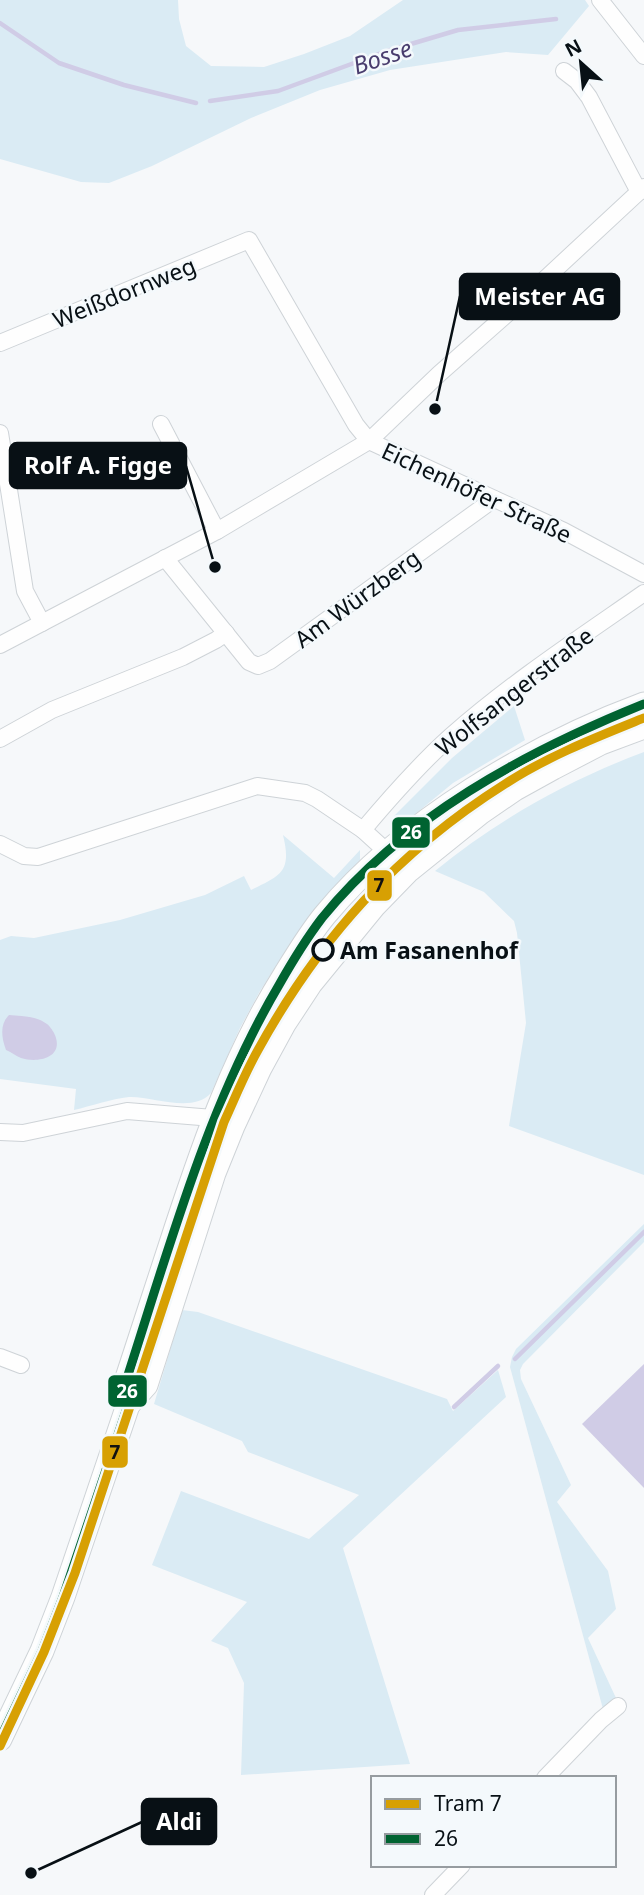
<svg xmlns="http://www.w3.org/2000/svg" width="644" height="1895" font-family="'Noto Sans',sans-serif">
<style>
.green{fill:#daebf4}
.water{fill:#d0cce6}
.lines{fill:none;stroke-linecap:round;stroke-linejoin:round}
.stream{stroke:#d0cce6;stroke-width:4.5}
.minor-casing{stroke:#ced3d7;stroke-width:18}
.secondary-casing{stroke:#ced3d7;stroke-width:25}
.minor{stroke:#fefefe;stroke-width:16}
.secondary{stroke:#fefefe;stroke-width:23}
.bus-1-casing{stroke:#f4f9fc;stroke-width:14}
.bus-1{stroke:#006331;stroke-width:9}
.tram-1-casing{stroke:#f4f9fc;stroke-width:14}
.tram-1{stroke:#d7a003;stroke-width:9}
.stop-dot{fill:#f4f9fc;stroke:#081015;stroke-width:3.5}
.labels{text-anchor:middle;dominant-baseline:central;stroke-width:5;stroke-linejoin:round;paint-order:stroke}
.street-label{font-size:23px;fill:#081015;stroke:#f4f9fc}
.stop-label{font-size:23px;font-weight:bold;fill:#081015;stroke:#f4f9fc;text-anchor:start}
.water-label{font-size:24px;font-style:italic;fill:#493d6e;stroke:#f4f9fc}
.leader{fill:none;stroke:#081015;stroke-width:2.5}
.callout-dot{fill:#081015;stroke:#f4f9fc;stroke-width:2.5}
.callout{fill:#081015;stroke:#081015;stroke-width:2.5}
.callout-label{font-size:24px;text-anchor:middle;font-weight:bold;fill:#fff}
.line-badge{stroke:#f4f9fc;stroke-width:2.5}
.badge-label{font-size:19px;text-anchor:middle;font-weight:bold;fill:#fff}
.pale-badge-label{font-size:19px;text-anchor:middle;font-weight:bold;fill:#111}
</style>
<rect width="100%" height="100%" fill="#f6f8fa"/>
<!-- green -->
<g class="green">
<path d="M 0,0 L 178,0 L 179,19 L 186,46 L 211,66 L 264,67 L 304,54 L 350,36 L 403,0 L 585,0 L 589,6 L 548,55 L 506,52 L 390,70 L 320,90 L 251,118 L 152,166 L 109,183 L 81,182 L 0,159 Z"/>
<path d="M 514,706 L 525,740 L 453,783 L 402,825 L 398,827 L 393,825 L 392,822 L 394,816 L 452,758 Z"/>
<path d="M 644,752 L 644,1175 L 509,1126 L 526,1023 L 517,933 L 514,921 L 484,892 L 435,871 C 497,820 569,780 644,752 Z"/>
<path d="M 283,835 L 334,878 L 360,850 L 360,860 L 319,907 L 277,964 L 260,991 L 240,1028 L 211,1093 C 192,1114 153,1096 129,1097 C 111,1099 91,1106 74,1110 L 76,1089 L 0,1079 L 0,940 L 11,936 L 34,938 L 120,920 L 205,895 L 244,876 L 251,890 C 281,875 292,872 283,835 Z"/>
<path d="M 644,1224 L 644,1242 L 523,1364 L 520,1370 L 521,1379 L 571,1485 L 557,1502 L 608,1571 L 616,1609 L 588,1638 L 616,1698 L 603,1709 L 510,1367 L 512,1357 L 516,1349 Z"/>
<path d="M 182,1310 L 198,1312 L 447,1399 L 453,1411 L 498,1370 L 506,1397 L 343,1548 L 410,1764 L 241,1775 L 244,1683 L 228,1648 L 211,1641 L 247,1602 L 152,1565 L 181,1491 L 309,1539 L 359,1495 L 248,1452 L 242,1441 L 154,1404 Z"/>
</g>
<!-- water -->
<g class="water">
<path d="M 9,1015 C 22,1016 36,1016 47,1024 C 51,1027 55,1034 56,1038 C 62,1059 36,1063 21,1058 C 16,1056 11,1052 6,1050 C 1,1036 0,1024 9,1015 Z"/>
<path d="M 644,1364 L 644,1488 L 582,1424 Z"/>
</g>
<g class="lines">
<!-- stream -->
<g class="stream">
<path d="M 0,23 L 59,63 L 124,85 L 196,103"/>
<path d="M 210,101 L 278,91 L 384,52 L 458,30 L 556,19"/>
<path d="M 515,1359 L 644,1232"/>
<path d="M 454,1407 L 498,1366"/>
</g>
<!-- minor casing -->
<g class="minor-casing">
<g id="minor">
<path d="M 600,0 L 644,56"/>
<path d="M 564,71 L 577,81 L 589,97 L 639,192"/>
<path d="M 0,343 L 249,240 L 356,425 L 369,441 L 564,531 L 644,574"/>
<path d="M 161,424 L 217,531"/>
<path d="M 0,433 L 25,591 L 42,623"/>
<path d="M 165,558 L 249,662 L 258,666 L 270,661 L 494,499"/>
<path d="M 0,645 L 217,531 L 369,441 L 439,374 L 516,306 L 644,187"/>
<path d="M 0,739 L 52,710 L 183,657 L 216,640 L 226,633"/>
<path d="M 363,830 C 389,799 421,763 451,736 C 511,683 578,639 644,593"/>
<path d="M 0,844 L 24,856 L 38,857 L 257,786 L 305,793 L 317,799 L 363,830 L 408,871"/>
<path d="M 0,1132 L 23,1133 L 127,1111 L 213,1118 L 221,1121"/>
<path d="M 0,1357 L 21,1365"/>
<path d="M 545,1778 L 601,1720 L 618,1706"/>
<path d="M 433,1895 L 462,1865"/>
</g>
</g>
<!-- secondary casing -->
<g class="secondary-casing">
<g id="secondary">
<path d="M 128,1405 L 146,1385 L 214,1173 L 233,1126 L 260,1068 L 284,1024 L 311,983 L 374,906 L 408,871 L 480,813 L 515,789 L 553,768 L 601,743 L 644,727"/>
<path d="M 0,1739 L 42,1651 L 63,1597 L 128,1405 L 127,1378 C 143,1328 160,1278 176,1228 C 205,1140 235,1054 284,976 C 297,955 310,933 325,915 C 403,821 531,746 644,704"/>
</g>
</g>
<!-- minor -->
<use href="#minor" class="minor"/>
<!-- secondary -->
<use href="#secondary" class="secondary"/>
<!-- bus-1 casing -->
<g class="bus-1-casing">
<path id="bus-1" d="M 0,1739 L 42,1651 L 63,1597 L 128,1405 L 127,1378 C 170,1245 208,1105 279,985 C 292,962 306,939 322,918 C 404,817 525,752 644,704"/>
</g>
<!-- bus-1 -->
<use href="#bus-1" class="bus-1"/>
<!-- tram-1 casing -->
<g class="tram-1-casing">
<path id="tram-1" d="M 0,1746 L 44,1652 L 75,1573 L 224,1122 C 235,1098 245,1073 258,1050 C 319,939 397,852 505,784 C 548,756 597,737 644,718"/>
</g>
<!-- tram-1 -->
<use href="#tram-1" class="tram-1"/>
</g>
<!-- markers -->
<circle class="stop-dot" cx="323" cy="950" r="10"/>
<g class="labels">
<!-- street labels -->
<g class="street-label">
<text transform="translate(124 292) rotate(-22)">Weißdornweg</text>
<text transform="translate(477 492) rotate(25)">Eichenhöfer Straße</text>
<text transform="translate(357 598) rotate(-36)">Am Würzberg</text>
<text transform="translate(514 691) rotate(-38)">Wolfsangerstraße</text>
</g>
<!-- stop labels -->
<g class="stop-label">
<text x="340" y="950">Am Fasanenhof</text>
</g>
<!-- water labels -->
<g class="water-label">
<text transform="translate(382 56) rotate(-19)">Bosse</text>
</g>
</g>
<!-- callouts -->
<path class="leader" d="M435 409L460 296M215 567L186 466M31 1873L142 1822"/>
<g class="callout-dot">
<circle cx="435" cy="409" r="7"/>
<circle cx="215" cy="567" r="7"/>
<circle cx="31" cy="1873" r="7"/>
</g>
<g class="callout">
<rect x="460" y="274" width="159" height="45" rx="7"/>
<rect x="10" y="443" width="176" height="45" rx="7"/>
<rect x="142" y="1799" width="74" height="45" rx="7"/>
</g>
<g class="callout-label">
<text x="540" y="305">Meister AG</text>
<text x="98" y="474">Rolf A. Figge</text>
<text x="179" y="1830">Aldi</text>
</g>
<g class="line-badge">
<rect x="391" y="816" width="40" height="33" rx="7" fill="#006331"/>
<rect x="366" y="869" width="27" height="33" rx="7" fill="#d7a003"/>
<rect x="107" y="1374" width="41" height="34" rx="7" fill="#006331"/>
<rect x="101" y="1435" width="28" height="34" rx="7" fill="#d7a003"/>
</g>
<g class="badge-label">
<text x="411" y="839">26</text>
<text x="127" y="1398">26</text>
</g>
<g class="pale-badge-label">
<text x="379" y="892">7</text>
<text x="115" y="1459">7</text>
</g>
<!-- legend -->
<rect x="371" y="1776" width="245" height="91" fill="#f4f9fc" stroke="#969ca0" stroke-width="2"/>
<rect x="385" y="1799" width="35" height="10" fill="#d7a003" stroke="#969ca0" stroke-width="2"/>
<text x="434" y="1811" font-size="21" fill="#081015">Tram 7</text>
<rect x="385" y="1834" width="35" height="10" fill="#006331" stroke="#969ca0" stroke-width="2"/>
<text x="434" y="1846" font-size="21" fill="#081015">26</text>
<!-- north arrow -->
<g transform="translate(581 63) rotate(333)" stroke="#f4f9fc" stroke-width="5" paint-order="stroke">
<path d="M0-5L12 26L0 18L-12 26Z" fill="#081015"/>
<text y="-10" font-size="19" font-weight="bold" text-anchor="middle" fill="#081015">N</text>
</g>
</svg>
